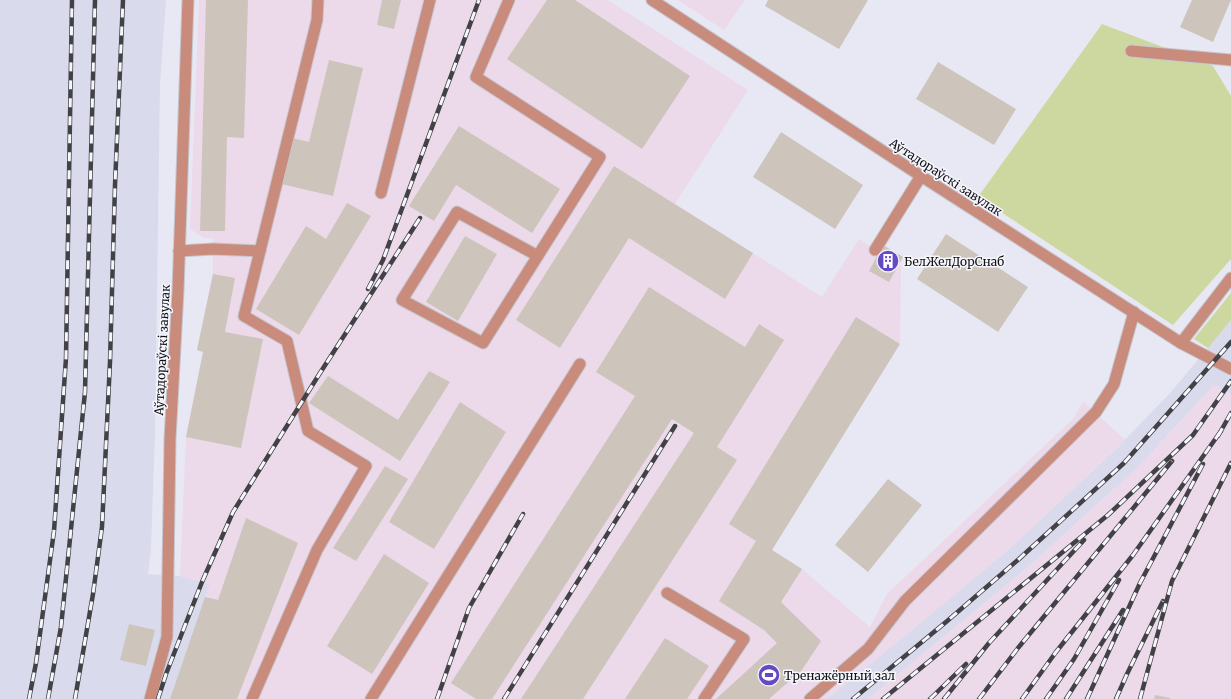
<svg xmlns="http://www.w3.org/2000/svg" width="1231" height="699" font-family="Merriweather,serif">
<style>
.built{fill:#dadaed}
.industrial{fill:#ecd9e9}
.green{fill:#cdd8a0}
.building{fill:#cdc5bc}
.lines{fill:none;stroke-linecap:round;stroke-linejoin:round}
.service-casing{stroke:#c6c6d0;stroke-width:13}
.minor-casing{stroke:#c6c6d0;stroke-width:13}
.service{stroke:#c98b7b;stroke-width:11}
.minor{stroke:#c98b7b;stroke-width:11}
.rail-casing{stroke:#414146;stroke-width:4.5}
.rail{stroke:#f6f6fd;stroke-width:3;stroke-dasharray:9;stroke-linecap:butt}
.labels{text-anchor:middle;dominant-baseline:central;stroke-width:3;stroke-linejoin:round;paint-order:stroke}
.street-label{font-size:12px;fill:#121216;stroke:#f6f6fd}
.poi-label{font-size:12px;fill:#121216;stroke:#f6f6fd;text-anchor:start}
</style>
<rect width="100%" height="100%" fill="#e8e8f4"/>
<!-- built -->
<g class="built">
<path d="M 0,0 L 166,0 L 160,83 L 155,434 L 151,549 L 148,574 L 180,576 L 210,584 L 170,699 L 0,699 Z"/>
<path d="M 1231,320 L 1231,394 L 1214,385 L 1135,470 L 1028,567 L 868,699 L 827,699 L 902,638 L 1007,551 L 1117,448 L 1170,393 Z"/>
</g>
<!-- industrial -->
<g class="industrial">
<path d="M 199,0 L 608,0 L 748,90 L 675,204 L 822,297 L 859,239 L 901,266 L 900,344 L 772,550 L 802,569 L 870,627 L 887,594 L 1074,418 L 1083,401 L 1125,440 L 1007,551 L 902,638 L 827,699 L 170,699 L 210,584 L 180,576 L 186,437 L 203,352 L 197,350 L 213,273 L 213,238 L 204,238 L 190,229 Z"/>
<path d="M 678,0 L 745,0 L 724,30 Z"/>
<path d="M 1214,385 L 1231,394 L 1231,699 L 868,699 L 1028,567 L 1135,470 Z"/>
</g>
<!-- green -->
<g class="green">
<path d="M 1102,24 L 1213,66 L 1231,96 L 1231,259 L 1173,325 L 978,197 Z"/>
<path d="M 1231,293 L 1231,320 L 1208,348 L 1194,339 Z"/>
</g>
<!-- building -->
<g class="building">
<path d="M 206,0 L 248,0 L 244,138 L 227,137 L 225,231 L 200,231 Z"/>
<path d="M 382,0 L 401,0 L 394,29 L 377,25 Z"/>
<path d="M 547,0 L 575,0 L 690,76 L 642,149 L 507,59 Z"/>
<path d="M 768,0 L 868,0 L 839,49 L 765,6 Z"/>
<path d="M 1192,0 L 1231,0 L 1213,42 L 1180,27 Z"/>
<path d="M 329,60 L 363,68 L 333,196 L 281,184 L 292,138 L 309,142 Z"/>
<path d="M 938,62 L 1016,109 L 994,145 L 916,99 Z"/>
<path d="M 459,126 L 560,189 L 532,233 L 456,185 L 434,221 L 409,206 Z"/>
<path d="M 781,132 L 863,185 L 835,229 L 753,177 Z"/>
<path d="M 614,166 L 753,253 L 725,299 L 629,238 L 560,348 L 516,320 Z"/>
<path d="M 347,203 L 371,216 L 299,335 L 256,309 L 306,226 L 326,239 Z"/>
<path d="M 946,234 L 1028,287 L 998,332 L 917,279 Z"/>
<path d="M 465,236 L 497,254 L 458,321 L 426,302 Z"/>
<path d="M 883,245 L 903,257 L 889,282 L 869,271 Z"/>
<path d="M 213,274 L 235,278 L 225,332 L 263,339 L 241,448 L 186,437 L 203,352 L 197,350 Z"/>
<path d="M 649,287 L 745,347 L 759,324 L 784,340 L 717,447 L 737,460 L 583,699 L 521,699 L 694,433 L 672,419 L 492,699 L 476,699 L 451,683 L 635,396 L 596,372 Z"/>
<path d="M 856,317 L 900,344 L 772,550 L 802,569 L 781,602 L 821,641 L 802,670 L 769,699 L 716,699 L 777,643 L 764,630 L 719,601 L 756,541 L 729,524 Z"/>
<path d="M 429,371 L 450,382 L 400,461 L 309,403 L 328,376 L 398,420 Z"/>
<path d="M 460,402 L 506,432 L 434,549 L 389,522 Z"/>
<path d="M 385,466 L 408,479 L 356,561 L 333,548 Z"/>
<path d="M 888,479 L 922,505 L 868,572 L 835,545 Z"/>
<path d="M 246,518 L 298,543 L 237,699 L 170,699 L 205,597 L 218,600 Z"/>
<path d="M 384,554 L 429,583 L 372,674 L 327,646 Z"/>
<path d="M 129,624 L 155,630 L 146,666 L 120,660 Z"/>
<path d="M 665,638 L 709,666 L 687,699 L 625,699 Z"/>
<path d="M 1155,695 L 1170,698 L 1170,699 L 1154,699 Z"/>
</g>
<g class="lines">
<!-- service casing -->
<g class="service-casing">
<g id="service">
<path d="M 509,0 L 476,77 L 600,157 L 483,343 L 402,300 L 457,212 L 538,256"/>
<path d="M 1131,51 L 1231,60"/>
<path d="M 381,193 L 430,0"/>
<path d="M 875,250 L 921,176"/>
<path d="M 179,251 L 213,249 L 260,251 L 317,20 L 318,0"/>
<path d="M 667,593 L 744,639 L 704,699"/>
<path d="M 150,699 L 167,637 L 170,439 L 178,291 L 188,0"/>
<path d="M 252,699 L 317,550 L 366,466 L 308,431 L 287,341 L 244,316 L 260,251"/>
<path d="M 371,699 L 580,364"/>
<path d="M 810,699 L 868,649 L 905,601 L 1096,412 L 1114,384 L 1134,312"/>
</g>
</g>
<!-- minor casing -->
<g class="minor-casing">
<g id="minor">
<path d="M 652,0 L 921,176 L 1181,343 L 1231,369"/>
<path d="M 1181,343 L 1231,278"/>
</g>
</g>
<!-- service -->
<use href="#service" class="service"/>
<!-- minor -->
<use href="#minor" class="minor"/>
<!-- rail casing -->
<g class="rail-casing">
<g id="rail">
<path d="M 368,289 L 383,260 L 479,0"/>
<path d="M 1218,436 L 1231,413"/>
<path d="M 29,699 L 36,663 L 54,531 L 66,358 L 72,0"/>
<path d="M 48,699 L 61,627 L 85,392 L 95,0"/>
<path d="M 75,699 L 93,594 L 102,527 L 110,362 L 115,185 L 123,0"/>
<path d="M 158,699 L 166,674 L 202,582 L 233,512 L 320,373 L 420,218"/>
<path d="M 437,699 L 469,608 L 523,514"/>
<path d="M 504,699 L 675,426"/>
<path d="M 853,699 L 946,622 L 1019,559 L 1124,463 L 1231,342"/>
<path d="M 883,699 L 1108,515 L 1193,435 L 1231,381"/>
<path d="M 930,699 L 966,664"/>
<path d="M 944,699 L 989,643 L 1084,540"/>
<path d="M 979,699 L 1018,648 L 1172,461"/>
<path d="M 1022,699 L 1056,652 L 1133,555 L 1221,431"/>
<path d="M 1046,699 L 1074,659 L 1119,580"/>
<path d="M 1066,699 L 1123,610"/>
<path d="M 1087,699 L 1140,583 L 1203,464"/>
<path d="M 1116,699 L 1127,674 L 1163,601"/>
<path d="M 1140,699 L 1172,581 L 1231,463"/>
</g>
</g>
<!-- rail -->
<use href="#rail" class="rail"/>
</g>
<!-- icons -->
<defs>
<g id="building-disc" transform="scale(1.15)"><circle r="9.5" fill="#644ac3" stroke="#f6f6fd"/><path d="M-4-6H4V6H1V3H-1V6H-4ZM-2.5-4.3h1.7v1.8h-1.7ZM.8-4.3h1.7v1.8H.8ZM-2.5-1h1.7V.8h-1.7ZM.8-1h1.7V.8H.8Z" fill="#fff"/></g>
<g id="stadium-disc" transform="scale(1.15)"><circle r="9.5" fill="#644ac3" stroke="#f6f6fd"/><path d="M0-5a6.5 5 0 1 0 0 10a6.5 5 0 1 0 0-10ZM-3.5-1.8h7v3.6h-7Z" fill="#fff"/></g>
</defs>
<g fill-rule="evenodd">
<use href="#building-disc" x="888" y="261"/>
<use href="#stadium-disc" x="769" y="675"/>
</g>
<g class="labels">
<!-- street labels -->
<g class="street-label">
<text transform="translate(946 177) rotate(33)">Аўтадораўскі завулак</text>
<text transform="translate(162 350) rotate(-87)">Аўтадораўскі завулак</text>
</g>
<!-- poi labels -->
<g class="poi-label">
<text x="904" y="261">БелЖелДорСнаб</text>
<text x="784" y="675">Тренажёрный зал</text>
</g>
</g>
</svg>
